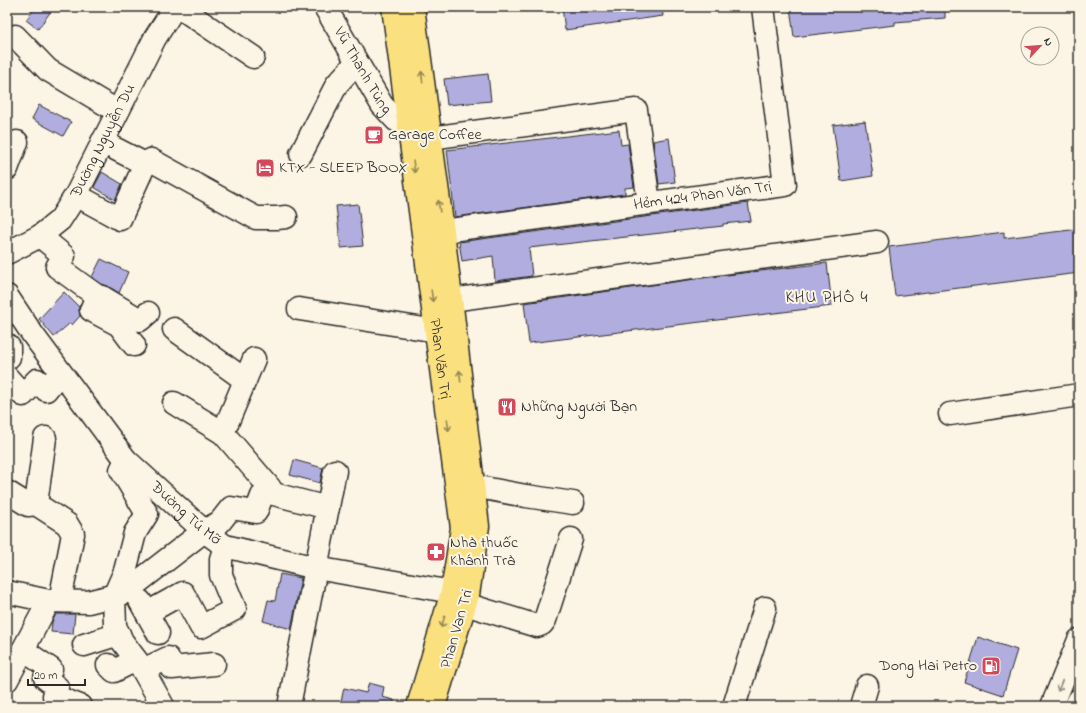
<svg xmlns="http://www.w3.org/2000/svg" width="1086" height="713" font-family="'Indie Flower',sans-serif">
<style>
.building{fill:#b1aedf;stroke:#2b2b2b}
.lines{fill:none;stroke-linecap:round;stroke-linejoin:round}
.minor-casing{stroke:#2b2b2b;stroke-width:25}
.major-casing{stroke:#2b2b2b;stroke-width:25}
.minor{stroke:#fcf5e5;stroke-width:22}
.major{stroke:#fbe080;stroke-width:22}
.oneway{stroke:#938656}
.oneway2{stroke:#949088}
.labels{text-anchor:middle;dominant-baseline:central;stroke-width:4;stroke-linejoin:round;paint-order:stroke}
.street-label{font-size:16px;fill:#2b2b2b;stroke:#fcf5e5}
.poi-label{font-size:16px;fill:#2b2b2b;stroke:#fcf5e5;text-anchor:start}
.neighbourhood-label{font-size:17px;letter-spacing:1px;fill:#2b2b2b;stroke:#fcf5e5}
</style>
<rect width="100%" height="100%" fill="#fcf5e5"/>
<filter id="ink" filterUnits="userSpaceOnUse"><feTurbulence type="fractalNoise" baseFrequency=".025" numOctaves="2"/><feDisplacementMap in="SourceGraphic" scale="8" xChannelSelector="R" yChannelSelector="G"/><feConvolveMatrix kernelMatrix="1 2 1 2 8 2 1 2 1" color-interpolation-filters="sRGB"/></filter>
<g filter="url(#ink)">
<!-- building -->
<g class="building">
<path d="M 36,7 L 54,7 L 38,29 L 26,20 Z"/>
<path d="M 562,7 L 662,7 L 663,16 L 565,30 Z"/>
<path d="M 790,7 L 945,7 L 945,18 L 895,22 L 895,25 L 794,37 Z"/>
<path d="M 488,74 L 491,101 L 447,105 L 444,79 Z"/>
<path d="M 39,105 L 71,122 L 63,136 L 32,119 Z"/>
<path d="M 865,121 L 873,176 L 841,181 L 833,125 Z"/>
<path d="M 619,130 L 621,145 L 628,144 L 634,187 L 625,188 L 625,194 L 455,217 L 447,150 Z"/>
<path d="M 669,138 L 675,182 L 659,184 L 653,141 Z"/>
<path d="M 102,172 L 122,184 L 115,200 L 94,187 Z"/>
<path d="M 748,203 L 751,221 L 723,224 L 723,226 L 529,248 L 532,276 L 495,281 L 493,256 L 462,261 L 459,242 Z"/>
<path d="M 358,204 L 363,246 L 341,248 L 336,206 Z"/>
<path d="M 1079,229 L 1079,273 L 895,296 L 889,247 L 1004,232 L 1004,238 Z"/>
<path d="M 101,259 L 128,272 L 119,293 L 108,286 L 102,284 L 92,277 Z"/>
<path d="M 827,263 L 832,306 L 529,343 L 524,303 L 702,278 Z"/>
<path d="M 64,292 L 79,307 L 80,316 L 72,325 L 70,323 L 54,337 L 39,319 Z"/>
<path d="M 294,460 L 323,468 L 320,483 L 290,475 Z"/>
<path d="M 280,574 L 301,578 L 291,629 L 263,621 L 268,600 L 275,601 Z"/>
<path d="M 56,614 L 75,614 L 73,634 L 51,632 L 52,622 Z"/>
<path d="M 978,637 L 1017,650 L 1003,695 L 964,682 Z"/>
<path d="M 369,683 L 384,687 L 382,697 L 394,700 L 394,706 L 340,706 L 344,688 L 366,693 Z"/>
</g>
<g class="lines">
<!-- minor casing -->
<g class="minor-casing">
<g id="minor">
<path d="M 179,7 L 253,57"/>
<path id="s1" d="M 325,7 L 382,105 L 396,120 L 430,138 L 636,110 L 649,203"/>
<path d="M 15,36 L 48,70 L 117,111"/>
<path d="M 102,142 L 145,164 L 151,160 L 256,218 L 277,218 L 286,217"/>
<path d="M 301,154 L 337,84 L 356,63"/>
<path d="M 7,169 L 17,142"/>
<path d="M 76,195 L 120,219 L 145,164"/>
<path id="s2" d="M 443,231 L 785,185 L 763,7"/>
<path d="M 40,236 L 64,256 L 57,267 L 97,296 L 91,310 L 119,325 L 134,345"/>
<path id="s3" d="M 7,253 L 40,236 L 60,220 L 76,195 L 155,38 L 175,7"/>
<path id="s4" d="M 7,296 L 33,335 L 126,460 L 204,531 L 225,546 L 316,568 L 452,592"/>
<path d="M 97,296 L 102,297 L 140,320 L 148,313"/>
<path d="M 451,300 L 877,242"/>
<path d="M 299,309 L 437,331"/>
<path d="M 174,329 L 245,380"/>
<path d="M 7,345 L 9,347 L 9,357 L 7,359"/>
<path d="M 7,377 L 23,395 L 37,380 L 46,390 L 60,373"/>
<path d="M 174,403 L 223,433"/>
<path d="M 950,414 L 1079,395"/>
<path d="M 126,460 L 121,470 L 147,514 L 135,533 L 125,571 L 114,596 L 115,626 L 122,641 L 140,665 L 163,706"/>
<path d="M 473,486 L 526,496 L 573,503"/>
<path d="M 7,492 L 28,505 L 36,504 L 67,524 L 73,534 L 60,601"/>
<path d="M 266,492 L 328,508"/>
<path d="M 36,504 L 45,438"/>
<path d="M 7,592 L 49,601 L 88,602 L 124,593 L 204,531 L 220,522 L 231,508 L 256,512 L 262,496 L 270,488 L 223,433 L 254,359"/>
<path d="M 140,601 L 158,633"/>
<path d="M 465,604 L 537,626 L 542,624 L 545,620 L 571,539"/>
<path d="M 147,613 L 183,593 L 201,627 L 235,609 L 221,575 L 221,559 L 225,546"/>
<path d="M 84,645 L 119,634"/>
<path d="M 23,650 L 51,669 L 45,678 L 57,687 L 54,696 L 80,706"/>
<path d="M 108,665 L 114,671 L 136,660"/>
<path d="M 143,670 L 168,658 L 172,668 L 214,664"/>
<path d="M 7,680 L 49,601"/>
<path d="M 289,706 L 335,471"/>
<path d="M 734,706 L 765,608"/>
<path d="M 861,706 L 867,686"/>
<path d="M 1052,706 L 1079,640"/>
<path d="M 1076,706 L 1079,700"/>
</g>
</g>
<!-- major casing -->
<g class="major-casing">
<g id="major">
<path id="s5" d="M 393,7 L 462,528 L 452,592 L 418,706"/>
<path d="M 413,7 L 443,231 L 478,526 L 468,595 L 434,706"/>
</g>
</g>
<!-- minor -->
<use href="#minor" class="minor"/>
<!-- major -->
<use href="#major" class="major"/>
</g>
<!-- one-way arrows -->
<defs><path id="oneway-shaft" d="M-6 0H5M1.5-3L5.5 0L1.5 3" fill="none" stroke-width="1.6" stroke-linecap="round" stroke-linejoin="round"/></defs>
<g class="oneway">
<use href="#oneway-shaft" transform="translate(422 77) rotate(-97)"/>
<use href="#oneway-shaft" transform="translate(414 167) rotate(82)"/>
<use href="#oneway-shaft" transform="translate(439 206) rotate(-98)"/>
<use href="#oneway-shaft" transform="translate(432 296) rotate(82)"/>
<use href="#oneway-shaft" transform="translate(460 376) rotate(-97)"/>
<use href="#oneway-shaft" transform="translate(448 425) rotate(83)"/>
<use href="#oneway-shaft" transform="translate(443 622) rotate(107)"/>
</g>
<use class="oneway2" href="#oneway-shaft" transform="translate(1060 686) rotate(112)"/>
</g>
<!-- icons -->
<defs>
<g id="cafe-square" transform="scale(1)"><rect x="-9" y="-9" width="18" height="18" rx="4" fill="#d1495b" stroke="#fcf5e5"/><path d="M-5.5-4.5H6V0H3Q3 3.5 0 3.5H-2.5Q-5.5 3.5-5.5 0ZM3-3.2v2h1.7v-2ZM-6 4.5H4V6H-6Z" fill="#fff"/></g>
<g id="hotel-square" transform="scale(1)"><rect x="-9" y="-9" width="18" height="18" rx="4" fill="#d1495b" stroke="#fcf5e5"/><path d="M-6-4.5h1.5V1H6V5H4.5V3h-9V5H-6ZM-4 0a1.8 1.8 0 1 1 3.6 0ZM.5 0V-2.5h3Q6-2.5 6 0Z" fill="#fff"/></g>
<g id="restaurant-square" transform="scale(1)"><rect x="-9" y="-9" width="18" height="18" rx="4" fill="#d1495b" stroke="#fcf5e5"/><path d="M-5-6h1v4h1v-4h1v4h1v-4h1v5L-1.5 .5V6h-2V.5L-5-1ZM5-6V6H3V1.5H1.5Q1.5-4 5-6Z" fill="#fff"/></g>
<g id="pharmacy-square" transform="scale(1)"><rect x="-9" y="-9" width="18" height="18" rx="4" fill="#d1495b" stroke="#fcf5e5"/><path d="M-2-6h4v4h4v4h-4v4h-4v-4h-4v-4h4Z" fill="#fff"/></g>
<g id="fuel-square" transform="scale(1)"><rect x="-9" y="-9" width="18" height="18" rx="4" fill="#d1495b" stroke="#fcf5e5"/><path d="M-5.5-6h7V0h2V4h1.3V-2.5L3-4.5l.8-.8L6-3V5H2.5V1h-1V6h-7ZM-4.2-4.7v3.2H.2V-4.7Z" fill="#fff"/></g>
</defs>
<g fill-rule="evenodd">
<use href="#cafe-square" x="374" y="135"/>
<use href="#hotel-square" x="265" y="168"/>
<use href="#restaurant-square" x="507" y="407"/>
<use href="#pharmacy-square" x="436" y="552"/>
<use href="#fuel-square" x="991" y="666"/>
</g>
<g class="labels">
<!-- street labels -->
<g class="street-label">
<text stroke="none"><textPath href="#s1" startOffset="74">Vũ Thanh Tùng</textPath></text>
<text stroke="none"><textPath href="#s3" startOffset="153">Đường Nguyễn Du</textPath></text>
<text stroke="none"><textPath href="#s2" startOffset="262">Hẻm 424 Phan Văn Trị</textPath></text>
<text stroke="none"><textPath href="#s5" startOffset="355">Phan Văn Trị</textPath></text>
<text stroke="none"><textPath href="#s4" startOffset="283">Đường Tú Mỡ</textPath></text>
<text transform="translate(457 629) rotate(-74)">Phan Van Tri</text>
</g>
<!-- poi labels -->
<g class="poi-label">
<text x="388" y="135">Garage Coffee</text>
<text x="279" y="168">KTX - SLEEP BOOX</text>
<text x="521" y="407">Những Người Bạn</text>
<text x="450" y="543">Nhà thuốc<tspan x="450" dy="18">Khánh Trà</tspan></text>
<text x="977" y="666" text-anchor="end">Dong Hai Petro</text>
</g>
<!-- neighbourhood labels -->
<g class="neighbourhood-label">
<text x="827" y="297">KHU PHỐ 4</text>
</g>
</g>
<!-- margin -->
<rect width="1086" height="713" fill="none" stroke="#fcf5e5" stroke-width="24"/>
<rect x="12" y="12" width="1062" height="689" fill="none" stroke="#2b2b2b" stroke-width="1.5" filter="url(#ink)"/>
<!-- north arrow -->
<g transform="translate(1040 46) rotate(64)"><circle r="19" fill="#fcf5e5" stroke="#a8a49b"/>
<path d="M0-3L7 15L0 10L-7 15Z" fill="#d1495b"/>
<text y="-6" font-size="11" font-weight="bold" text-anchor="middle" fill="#2b2b2b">N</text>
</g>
<!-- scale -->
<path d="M28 679v6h57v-6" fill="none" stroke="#2b2b2b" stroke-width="2"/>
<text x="34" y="679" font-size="12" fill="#2b2b2b" stroke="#fcf5e5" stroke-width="3" paint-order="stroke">20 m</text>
</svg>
